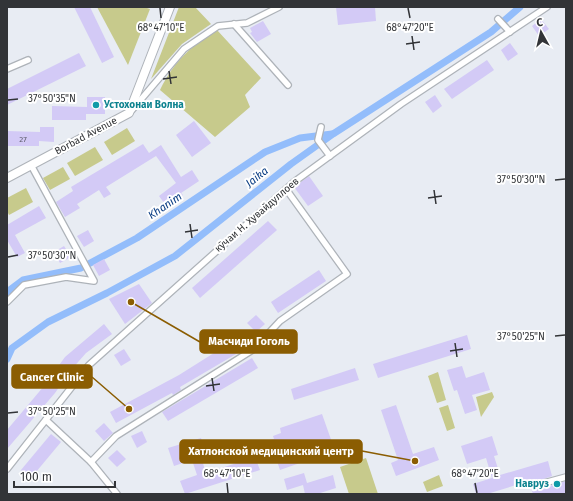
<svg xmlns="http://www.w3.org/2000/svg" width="573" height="501" font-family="'Fira Sans',sans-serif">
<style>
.green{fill:#c7ca8c}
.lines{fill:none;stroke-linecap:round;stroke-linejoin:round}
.canal{stroke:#93bdfb;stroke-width:7}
.building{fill:#d3caf6}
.street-casing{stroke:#aeb3b9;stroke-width:8}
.secondary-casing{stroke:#aeb3b9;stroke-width:10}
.street{stroke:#fff;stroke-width:5.5}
.secondary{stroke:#fff;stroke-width:8}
.ticks{fill:none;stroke:#323437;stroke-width:1.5}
.culture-dot{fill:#0f9aa8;stroke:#fff;stroke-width:1.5}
.labels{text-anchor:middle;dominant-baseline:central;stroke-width:4;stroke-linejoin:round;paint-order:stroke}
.number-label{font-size:8px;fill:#5a5a67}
.culture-label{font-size:10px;font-weight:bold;fill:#0d838f;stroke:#fff;text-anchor:start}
.street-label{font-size:10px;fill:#323437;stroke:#fff}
.water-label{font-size:11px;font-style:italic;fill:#083b82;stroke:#fff}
.ticks-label{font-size:10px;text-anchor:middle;fill:#323437;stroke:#fff;stroke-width:4;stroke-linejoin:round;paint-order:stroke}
.leader{fill:none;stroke:#8b5d02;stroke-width:1.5}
.callout-dot{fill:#8b5d02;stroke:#fff;stroke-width:1.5}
.callout{fill:#8b5d02;stroke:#8b5d02;stroke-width:1.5}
.callout-label{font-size:11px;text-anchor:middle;font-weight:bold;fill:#fff}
</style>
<rect width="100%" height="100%" fill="#e8ecf3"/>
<!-- green -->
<g class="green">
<path d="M 97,7 L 144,7 L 150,9 L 128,65 Z"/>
<path d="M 179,7 L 195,7 L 211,24 L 182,44 L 151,79 Z"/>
<path d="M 217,30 L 261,78 L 245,95 L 250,107 L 215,137 L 160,90 C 175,60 190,47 217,30 Z"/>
<path d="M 127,128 L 135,141 L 112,155 L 104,142 Z"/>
<path d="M 95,147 L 103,160 L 75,176 L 67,163 Z"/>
<path d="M 63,167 L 70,179 L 50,190 L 43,178 Z"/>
<path d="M 26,188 L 33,202 L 9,215 L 7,211 L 7,198 Z"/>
<path d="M 438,372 L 446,400 L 437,403 L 428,376 Z"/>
<path d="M 492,392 L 494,397 L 481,417 L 476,397 Z"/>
<path d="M 448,405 L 455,428 L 447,431 L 439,408 Z"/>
<path d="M 366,458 L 378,494 L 349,494 L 340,467 Z"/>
<path d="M 439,475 L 443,486 L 427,492 L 423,482 Z"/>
</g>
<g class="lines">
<!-- canal -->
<g class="canal">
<path d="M 7,292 L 23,280 L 81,268 L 137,238 L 265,152 L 300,138 L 332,134"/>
<path d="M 7,359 L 12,348 L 48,322 L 107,293 L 175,256 L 291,164 L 333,134 L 491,32 L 520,7"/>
</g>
</g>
<!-- building -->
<g class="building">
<path d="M 74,7 L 90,7 L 114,57 L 102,63 Z"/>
<path d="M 336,7 L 375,7 L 376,21 L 338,25 Z"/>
<path d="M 541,19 L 549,29 L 539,36 L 532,26 Z"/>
<path d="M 263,21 L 271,34 L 257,42 L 250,33 L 252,32 L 250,28 Z"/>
<path d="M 510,43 L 518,54 L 508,61 L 501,50 Z"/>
<path d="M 79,53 L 86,66 L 7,105 L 7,89 Z"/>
<path d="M 487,60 L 494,70 L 452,99 L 444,89 Z"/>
<path d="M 435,95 L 442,106 L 433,113 L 425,102 Z"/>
<path d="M 87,97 L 105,97 L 105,114 L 86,114 L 86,120 L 52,120 L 52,106 L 87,107 Z"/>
<path d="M 194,121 L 211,143 L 192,157 L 176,135 Z"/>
<path d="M 40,127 L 54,127 L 54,142 L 39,141 L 39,146 L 7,146 L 7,131 L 40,132 Z"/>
<path d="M 143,144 L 149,153 L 161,145 L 181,177 L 192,170 L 199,181 L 181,193 L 183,195 L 167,207 L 159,196 L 176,183 L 156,156 L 106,187 L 111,194 L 104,198 L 99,190 L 77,204 L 80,208 L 65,217 L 56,202 L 73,191 L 71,187 Z"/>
<path d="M 309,176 L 323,196 L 308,206 L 294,187 Z"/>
<path d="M 39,206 L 46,218 L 15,235 L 25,253 L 17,257 L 7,240 L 7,225 Z"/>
<path d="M 268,221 L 277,230 L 200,298 L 192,288 Z"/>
<path d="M 88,230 L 94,241 L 84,247 L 77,236 Z"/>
<path d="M 64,246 L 71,257 L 60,263 L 54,252 Z"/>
<path d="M 104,259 L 110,270 L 99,276 L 93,265 Z"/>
<path d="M 319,270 L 326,281 L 278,313 L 271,302 Z"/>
<path d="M 139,284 L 152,303 L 125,324 L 109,299 Z"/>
<path d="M 256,315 L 265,324 L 256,332 L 247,323 Z"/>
<path d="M 104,324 L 112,334 L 86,353 L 71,370 L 55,393 L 7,449 L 7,430 L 44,386 L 65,357 Z"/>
<path d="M 467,335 L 471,349 L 378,378 L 373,364 Z"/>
<path d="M 241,336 L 248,347 L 180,387 L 181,390 L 173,395 L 172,393 L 170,394 L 116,423 L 110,412 L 179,375 Z"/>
<path d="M 124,349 L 131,360 L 121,366 L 114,355 Z"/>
<path d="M 252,358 L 258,368 L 168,421 L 162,412 Z"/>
<path d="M 462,366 L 466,378 L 484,372 L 490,390 L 472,395 L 477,410 L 465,414 L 457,390 L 454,391 L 447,370 Z"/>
<path d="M 355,368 L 359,380 L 294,400 L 291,389 Z"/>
<path d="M 396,405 L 413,454 L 434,447 L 439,460 L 396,476 L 391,463 L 398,460 L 381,410 Z"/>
<path d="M 322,414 L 334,448 L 317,455 L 317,457 L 280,470 L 270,440 L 274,439 L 273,436 L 281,433 L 280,428 Z"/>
<path d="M 104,423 L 113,433 L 104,441 L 95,431 Z"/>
<path d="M 142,431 L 147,442 L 137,448 L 131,436 Z"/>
<path d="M 51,434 L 61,442 L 31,478 L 21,470 Z"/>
<path d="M 492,436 L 498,455 L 494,456 L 500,475 L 548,461 L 552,476 L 541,480 L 540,484 L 545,487 L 566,481 L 566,494 L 533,494 L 529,481 L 487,494 L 476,494 L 473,484 L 492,478 L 486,458 L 467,464 L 461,446 Z"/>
<path d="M 201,438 L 207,455 L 201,457 L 206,473 L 255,457 L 260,470 L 185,494 L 180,481 L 197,475 L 192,460 L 174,466 L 168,448 Z"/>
<path d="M 117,450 L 126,459 L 117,467 L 108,458 Z"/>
<path d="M 304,473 L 307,483 L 333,475 L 336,488 L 317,494 L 305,494 L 303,485 L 287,490 L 284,479 Z"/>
</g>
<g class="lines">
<!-- street casing -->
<g class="street-casing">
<g id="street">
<path d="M 498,19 L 510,32"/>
<path d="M 234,24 L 288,85"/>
<path d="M 7,69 L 28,60"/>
<path d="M 132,110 L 184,49 L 218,26 L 247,23 L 279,7"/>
<path d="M 321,127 L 318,140 L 330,156"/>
<path d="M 7,302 L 24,285 L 66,277 L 94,281 L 31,165"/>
<path d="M 46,420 L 91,462 L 117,494"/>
<path d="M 91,462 L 116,436 L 254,349 L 280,321 L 347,274 L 286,189"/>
<path d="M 7,469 L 89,365 L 294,182 L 401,104 L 547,7"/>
<path d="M 544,483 L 566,477"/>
</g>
</g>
<!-- secondary casing -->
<g class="secondary-casing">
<path id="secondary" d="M 7,178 L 129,113 L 170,7"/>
</g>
<!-- street -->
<use href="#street" class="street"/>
<!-- secondary -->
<use href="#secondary" class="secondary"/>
</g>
<!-- ticks -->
<path class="ticks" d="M 160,8 L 161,18M 408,8 L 410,18M 412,36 L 414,50M 406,44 L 420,42M 169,71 L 171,84M 163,79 L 177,77M 8,100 L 18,99M 555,180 L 565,179M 434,190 L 436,204M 428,198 L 442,196M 190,224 L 192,238M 185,232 L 198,230M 8,257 L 18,255M 555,336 L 565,335M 455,343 L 457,357M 450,351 L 463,349M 212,378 L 214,391M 206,386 L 220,384M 8,413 L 18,412M 227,483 L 228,493M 475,483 L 477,493"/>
<!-- markers -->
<g class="culture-dot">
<circle cx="96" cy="105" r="4"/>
<circle cx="557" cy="484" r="4"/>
</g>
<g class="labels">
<!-- number labels -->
<g class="number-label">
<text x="23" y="139">27</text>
</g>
<!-- culture labels -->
<g class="culture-label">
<text x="104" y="105">Устохонаи Волна</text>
<text x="549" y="484" text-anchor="end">Навруз</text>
</g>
<!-- street labels -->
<g class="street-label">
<text transform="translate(86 136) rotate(-28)">Borbad Avenue</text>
<text transform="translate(257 215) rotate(-41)">кӯчаи Н. Ҳувайдуллоев</text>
</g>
<!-- water labels -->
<g class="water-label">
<text transform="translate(257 177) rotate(-38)">Jaika</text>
<text transform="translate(165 206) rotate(-34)">Khanim</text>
</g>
</g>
<g class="ticks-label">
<text x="161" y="31">68°47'10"E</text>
<text x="410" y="31">68°47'20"E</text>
<text x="52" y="102">37°50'35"N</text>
<text x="521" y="183">37°50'30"N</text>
<text x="52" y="259">37°50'30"N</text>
<text x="521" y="340">37°50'25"N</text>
<text x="52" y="415">37°50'25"N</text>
<text x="227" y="477">68°47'10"E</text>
<text x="475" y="477">68°47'20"E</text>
</g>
<!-- callouts -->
<path class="leader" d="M131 302L200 342M129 409L92 377M415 461L362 451"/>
<g class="callout-dot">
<circle cx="131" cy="302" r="4"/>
<circle cx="129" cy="409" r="4"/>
<circle cx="415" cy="461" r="4"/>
</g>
<g class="callout">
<rect x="200" y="330" width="97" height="23" rx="4"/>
<rect x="12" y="365" width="80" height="23" rx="4"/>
<rect x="180" y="440" width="182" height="23" rx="4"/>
</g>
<g class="callout-label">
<text x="249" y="345">Масчиди Гоголь</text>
<text x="52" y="381">Cancer Clinic</text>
<text x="271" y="455">Хатлонской медицинский центр</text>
</g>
<!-- border -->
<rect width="573" height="501" fill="none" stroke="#323437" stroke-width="16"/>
<!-- north arrow -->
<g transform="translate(541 32) rotate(352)" stroke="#ffffff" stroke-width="3" paint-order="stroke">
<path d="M0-3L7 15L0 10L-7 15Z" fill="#323437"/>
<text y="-6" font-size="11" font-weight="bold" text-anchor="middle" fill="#323437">С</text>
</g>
<!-- scale -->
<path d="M14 481v6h101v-6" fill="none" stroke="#323437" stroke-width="2"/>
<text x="20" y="481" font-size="12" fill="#323437" stroke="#ffffff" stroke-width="3" paint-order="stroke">100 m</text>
</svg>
